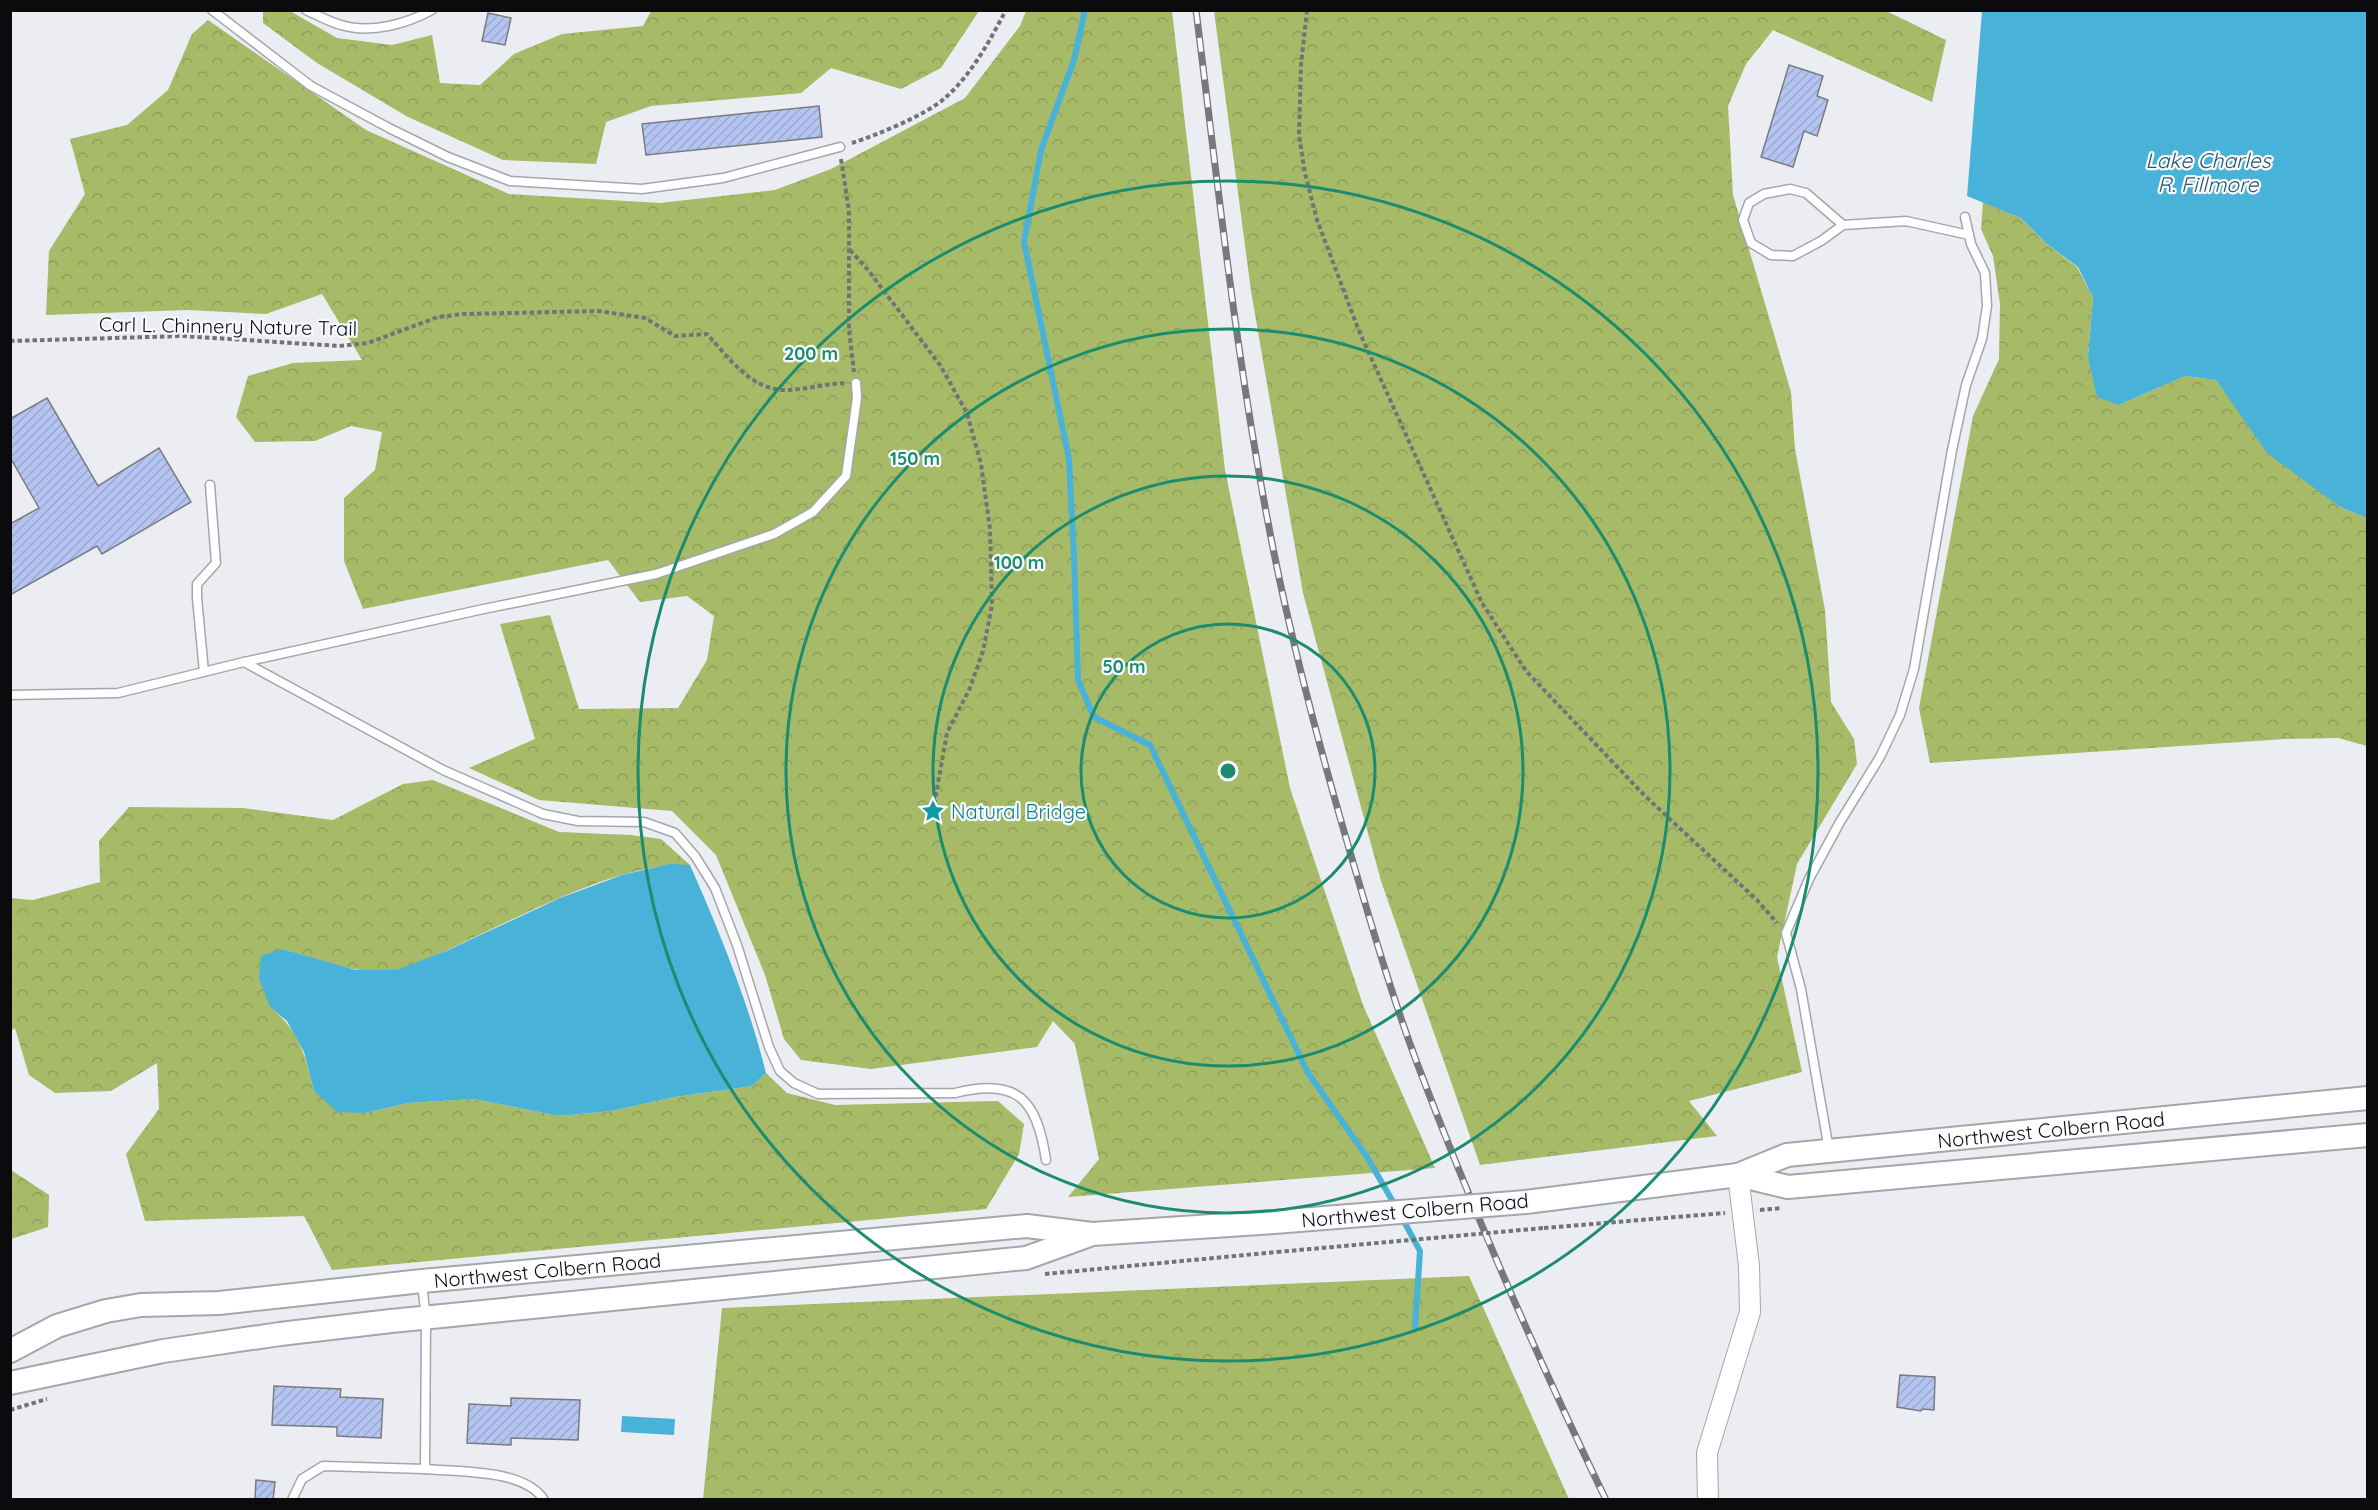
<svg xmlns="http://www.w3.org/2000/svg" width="2378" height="1510" font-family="Quicksand,sans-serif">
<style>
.forest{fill:url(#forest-crowns)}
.water{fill:#48b2d8}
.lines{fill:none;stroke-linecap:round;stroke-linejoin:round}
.stream{stroke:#48b2d8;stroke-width:6}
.building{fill:url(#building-hatch);stroke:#797b80;stroke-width:1.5}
.service-casing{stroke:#a4a6ab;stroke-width:11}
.tertiary-casing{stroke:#a4a6ab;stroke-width:22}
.secondary-casing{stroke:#a4a6ab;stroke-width:26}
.path{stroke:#727377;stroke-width:4;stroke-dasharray:4.5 3;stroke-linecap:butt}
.service{stroke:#fff;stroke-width:8}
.tertiary{stroke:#fff;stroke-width:20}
.secondary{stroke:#fff;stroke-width:22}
.rail-casing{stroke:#77787b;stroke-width:7}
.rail{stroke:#f9fafe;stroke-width:4.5;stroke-dasharray:14;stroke-linecap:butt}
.secondary-bridge-casing{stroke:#a4a6ab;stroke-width:26;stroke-linecap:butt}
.path-bridge{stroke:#727377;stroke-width:4;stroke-dasharray:4.5 3;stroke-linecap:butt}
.secondary-bridge{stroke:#fff;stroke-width:22}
.ring{fill:none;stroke:#1b8c6d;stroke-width:3}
.labels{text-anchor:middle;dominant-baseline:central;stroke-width:4.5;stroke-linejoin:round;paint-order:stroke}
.street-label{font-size:20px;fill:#0b0b0d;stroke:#f9fafe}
.culture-label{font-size:20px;fill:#0d838f;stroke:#f9fafe;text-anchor:start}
.water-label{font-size:21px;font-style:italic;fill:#2a5667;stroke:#f9fafe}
.centre{fill:#1b8c6d;stroke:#f9fafe;stroke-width:3}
.ring-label{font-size:18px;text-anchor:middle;font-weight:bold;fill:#1b8c6d;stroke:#f9fafe;stroke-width:4.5;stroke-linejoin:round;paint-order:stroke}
</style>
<defs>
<pattern id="forest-crowns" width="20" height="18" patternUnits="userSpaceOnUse" patternTransform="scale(1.5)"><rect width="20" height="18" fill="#a6ba68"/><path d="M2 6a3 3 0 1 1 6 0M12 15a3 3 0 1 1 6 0" fill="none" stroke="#8e9f59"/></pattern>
<pattern id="building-hatch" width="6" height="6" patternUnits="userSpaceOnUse" patternTransform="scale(1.5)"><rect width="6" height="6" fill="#b5c5f2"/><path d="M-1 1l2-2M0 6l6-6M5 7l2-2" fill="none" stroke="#9aa8ce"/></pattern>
</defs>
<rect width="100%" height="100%" fill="#ebedf3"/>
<!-- forest -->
<g class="forest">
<path d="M 1884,10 L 1946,40 L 1932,102 L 1773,30 L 1746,64 L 1728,106 L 1733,195 L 1791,392 L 1795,449 L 1825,610 L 1831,702 L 1854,739 L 1857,764 L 1797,864 L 1777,957 L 1802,1072 L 1689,1101 L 1717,1136 L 1480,1165 L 1381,881 L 1303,593 L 1251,291 L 1214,11 Z"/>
<path d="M 263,11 L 290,11 L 337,38 L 392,45 L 432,35 L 440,83 L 480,85 L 514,54 L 562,34 L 643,26 L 651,11 L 979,11 L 941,68 L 901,89 L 831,68 L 801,93 L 651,106 L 606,122 L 596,164 L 503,160 L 408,117 L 317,63 L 263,23 Z"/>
<path d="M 1026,11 L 1172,11 L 1225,470 L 1290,788 L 1363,1005 L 1435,1168 L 1068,1197 L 1099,1159 L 1075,1044 L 1053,1021 L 1037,1047 L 871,1069 L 801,1060 L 784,1039 L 765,975 L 716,855 L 672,811 L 539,800 L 469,768 L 535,739 L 500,624 L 550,615 L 579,709 L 678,708 L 707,660 L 714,616 L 687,596 L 640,602 L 608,560 L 363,609 L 344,561 L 344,498 L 375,470 L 382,432 L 351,426 L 315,441 L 255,442 L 236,417 L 248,376 L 293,363 L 362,360 L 322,294 L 266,314 L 188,310 L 46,315 L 49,251 L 85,194 L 70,139 L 127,125 L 168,90 L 192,34 L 208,20 L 366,130 L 509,194 L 660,203 L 775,190 L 831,169 L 965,98 L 1020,26 Z"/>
<path d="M 1983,202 L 2021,218 L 2047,244 L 2077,267 L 2093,298 L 2088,357 L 2119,405 L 2185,376 L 2216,380 L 2238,410 L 2340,507 L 2367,518 L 2367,746 L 2338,738 L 2285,739 L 1930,763 L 1919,708 L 1973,416 L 1999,359 L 2000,304 L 1993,256 L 1981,229 Z"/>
<path d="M 433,780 L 559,832 L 631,835 L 661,839 L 690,865 C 619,862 526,914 462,943 C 442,953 419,964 398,970 C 364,978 315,958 282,949 L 270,1007 C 300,1031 305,1055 314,1091 L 365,1113 L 408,1103 L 474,1099 L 559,1116 L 611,1111 L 675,1097 L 752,1086 L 766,1073 L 787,1093 L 835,1105 L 998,1101 L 1024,1124 L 1019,1154 L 986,1209 L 332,1270 L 304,1216 L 145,1221 L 126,1154 L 159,1109 L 157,1063 L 111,1091 L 55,1093 L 29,1075 L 15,1028 L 11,1031 L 10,898 L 33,900 L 100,882 L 99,841 L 129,807 L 243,808 L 333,820 L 403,784 Z"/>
<path d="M 11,1170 L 49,1195 L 48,1227 L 11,1239 Z"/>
<path d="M 1469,1276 L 1569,1499 L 703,1499 L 722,1308 Z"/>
</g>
<!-- water -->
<g class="water">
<path d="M 1982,11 L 2367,11 L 2367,518 L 2340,507 L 2267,453 L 2216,380 L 2185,376 L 2119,405 L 2097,397 L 2088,357 L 2093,298 L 2078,267 L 2047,244 L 2021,218 L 1967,196 Z"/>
<path d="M 670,864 L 690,865 C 720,933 748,1001 766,1073 L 752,1086 L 675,1097 L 611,1111 L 559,1116 L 474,1099 L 408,1103 L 365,1113 L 337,1112 L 314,1091 L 304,1052 L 287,1021 L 270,1007 L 259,979 L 261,956 L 282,949 L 356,970 L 397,970 L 446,951 L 560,898 L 622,875 Z"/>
<path d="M 622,1416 L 675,1419 L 674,1435 L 621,1432 Z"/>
</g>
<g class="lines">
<!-- stream -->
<g class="stream">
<path d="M 1085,10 L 1074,60 L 1041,150 L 1024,242 L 1069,459 L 1074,556 L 1078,680 L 1094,717 L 1150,745 L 1308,1073 L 1367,1157 L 1396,1207"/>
<path d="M 1401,1216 L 1420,1251 L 1415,1327"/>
</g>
</g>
<!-- building -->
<g class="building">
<path d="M 488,13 L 511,18 L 505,45 L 482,41 Z"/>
<path d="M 1789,65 L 1823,76 L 1817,96 L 1828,100 L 1817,136 L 1804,131 L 1793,167 L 1761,157 Z"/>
<path d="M 819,106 L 822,137 L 646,155 L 642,124 Z"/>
<path d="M 47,398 L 98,486 L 159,448 L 191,502 L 102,554 L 97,546 L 10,595 L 10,524 L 39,508 L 10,457 L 10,419 Z"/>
<path d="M 1900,1375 L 1935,1377 L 1934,1410 L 1923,1409 L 1921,1411 L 1897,1407 Z"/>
<path d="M 274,1386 L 341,1389 L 340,1397 L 383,1399 L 381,1438 L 337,1436 L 337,1427 L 272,1425 Z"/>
<path d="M 511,1398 L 580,1400 L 578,1440 L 511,1438 L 511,1445 L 467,1443 L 469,1404 L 511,1406 Z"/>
<path d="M 256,1480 L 275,1482 L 273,1500 L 255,1500 Z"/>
</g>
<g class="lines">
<!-- service casing -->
<g class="service-casing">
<g id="service">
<path d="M 212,10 L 311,86 L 389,128 L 448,157 L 510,181 L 642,189 L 723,178 L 840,147"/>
<path d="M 306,10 C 317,15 329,22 341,25 C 371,34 406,24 432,10"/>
<path d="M 1843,225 L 1806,193 L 1790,189 L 1764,194 L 1749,203 L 1743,220 L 1751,243 L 1771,255 L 1793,256 L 1821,241 L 1843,225 L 1906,221 L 1969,235"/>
<path d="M 244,662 L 443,770 L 543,814 L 578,821 L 644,822 L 675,833 L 695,856 L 715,888 L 737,945 L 769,1047 L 780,1071 L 794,1083 L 818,1094 L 955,1093 C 1018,1077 1037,1100 1046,1160"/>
<path d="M 204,672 L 197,598 L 197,584 L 216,563 L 210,485"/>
<path d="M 10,695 L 118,693 L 244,662 L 479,610 L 656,574 L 774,534 L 813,512 L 846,476 L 857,398 L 856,383"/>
<path d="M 1829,1150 L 1801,989 L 1786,933 L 1809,879 L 1840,822 L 1880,757 L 1900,715 L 1914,669 L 1952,450 L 1966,385 L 1982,339 L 1987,306 L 1985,273 L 1971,244 L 1965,217"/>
<path d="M 425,1469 C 458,1472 525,1469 544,1500"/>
<path d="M 292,1500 L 302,1479 L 323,1466 L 425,1469 L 426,1319 L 422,1283"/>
</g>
</g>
<!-- tertiary casing -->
<g class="tertiary-casing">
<path id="tertiary" d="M 1708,1500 L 1707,1453 L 1750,1312 L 1749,1266 L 1738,1175"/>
</g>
<!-- secondary casing -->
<g class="secondary-casing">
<g id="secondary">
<path d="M 1738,1175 L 1788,1187 L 2368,1135"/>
<path id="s1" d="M 1526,1202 L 1738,1175 L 1787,1155 L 2368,1098"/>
<path id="s2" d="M 10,1351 L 57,1326 L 106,1311 L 141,1305 L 219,1303 L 422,1281 L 1027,1226 L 1092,1234 L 1274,1222"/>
<path d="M 10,1383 L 163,1351 L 280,1334 L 391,1321 L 1026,1258 L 1087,1236"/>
</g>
</g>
<!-- path -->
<g class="path">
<path d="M 1307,10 L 1301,65 L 1299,135 L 1305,173 L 1317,220 L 1359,331 L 1482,603 L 1526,671 L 1645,796 L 1757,900 L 1777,923"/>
<path d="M 852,143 C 877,135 926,115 945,98 C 972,74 989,42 1006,10"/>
<path d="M 841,159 L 849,211 L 849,330 L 854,372"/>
<path d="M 850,250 L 868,270 L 940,365 L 967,413 L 981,464 L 990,529 L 992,605 L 983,651 L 970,688 L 947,733 L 933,811"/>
<path d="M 10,341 L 183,336 L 339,346 L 368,343 L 438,317 L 464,314 L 599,311 L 645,318 L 675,336 L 707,334 C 729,358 752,392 789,390 C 807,389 825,384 844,383"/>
<path d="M 1760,1210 L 1782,1208"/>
<path d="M 1544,1228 L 1725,1213"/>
<path d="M 1045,1274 L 1277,1252"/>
<path d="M 10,1410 L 47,1399"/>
</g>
<!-- service -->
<use href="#service" class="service"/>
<!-- tertiary -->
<use href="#tertiary" class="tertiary"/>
<!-- secondary -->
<use href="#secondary" class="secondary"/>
<!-- rail casing -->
<g class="rail-casing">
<path id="rail" d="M 1196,10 C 1220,202 1240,394 1280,582 C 1301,679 1327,774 1355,869 C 1374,934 1393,999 1417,1063 C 1473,1211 1537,1357 1606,1500"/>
</g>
<!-- rail -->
<use href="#rail" class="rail"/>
<!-- secondary-bridge casing -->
<g class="secondary-bridge-casing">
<path id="secondary-bridge" d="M 1274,1222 L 1526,1202"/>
</g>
<!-- path-bridge -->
<path class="path-bridge" d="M 1277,1252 L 1544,1228"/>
<!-- secondary-bridge -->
<use href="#secondary-bridge" class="secondary-bridge"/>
</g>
<!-- distance rings -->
<g class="ring">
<circle cx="1228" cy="771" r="147"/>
<circle cx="1228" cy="771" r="295"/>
<circle cx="1228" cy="771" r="442"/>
<circle cx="1228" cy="771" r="590"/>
</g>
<!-- icons -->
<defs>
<g id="sight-bare" transform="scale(1.8)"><path d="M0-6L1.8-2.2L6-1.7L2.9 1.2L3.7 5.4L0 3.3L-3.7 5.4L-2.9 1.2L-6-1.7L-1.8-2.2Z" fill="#0f9aa8" stroke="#f9fafe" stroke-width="2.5" paint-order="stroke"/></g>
</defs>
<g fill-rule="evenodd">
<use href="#sight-bare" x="933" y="811"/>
</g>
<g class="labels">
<!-- street labels -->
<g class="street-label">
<text transform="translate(228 326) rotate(1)">Carl L. Chinnery Nature Trail</text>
<text stroke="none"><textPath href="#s1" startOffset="532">Northwest Colbern Road</textPath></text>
<text transform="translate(1415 1210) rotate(-5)">Northwest Colbern Road</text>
<text stroke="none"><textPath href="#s2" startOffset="548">Northwest Colbern Road</textPath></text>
</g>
<!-- culture labels -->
<g class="culture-label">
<text x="951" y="811">Natural Bridge</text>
</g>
<!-- water labels -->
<g class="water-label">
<text x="2208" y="160">Lake Charles<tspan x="2208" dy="24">R. Fillmore</tspan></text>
</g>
</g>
<circle cx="1228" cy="771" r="9" class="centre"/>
<g class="ring-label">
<text x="811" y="360">200 m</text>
<text x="915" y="465">150 m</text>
<text x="1019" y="569">100 m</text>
<text x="1124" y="673">50 m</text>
</g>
<!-- border -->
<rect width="2378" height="1510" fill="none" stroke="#0b0b0d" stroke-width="24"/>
</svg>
